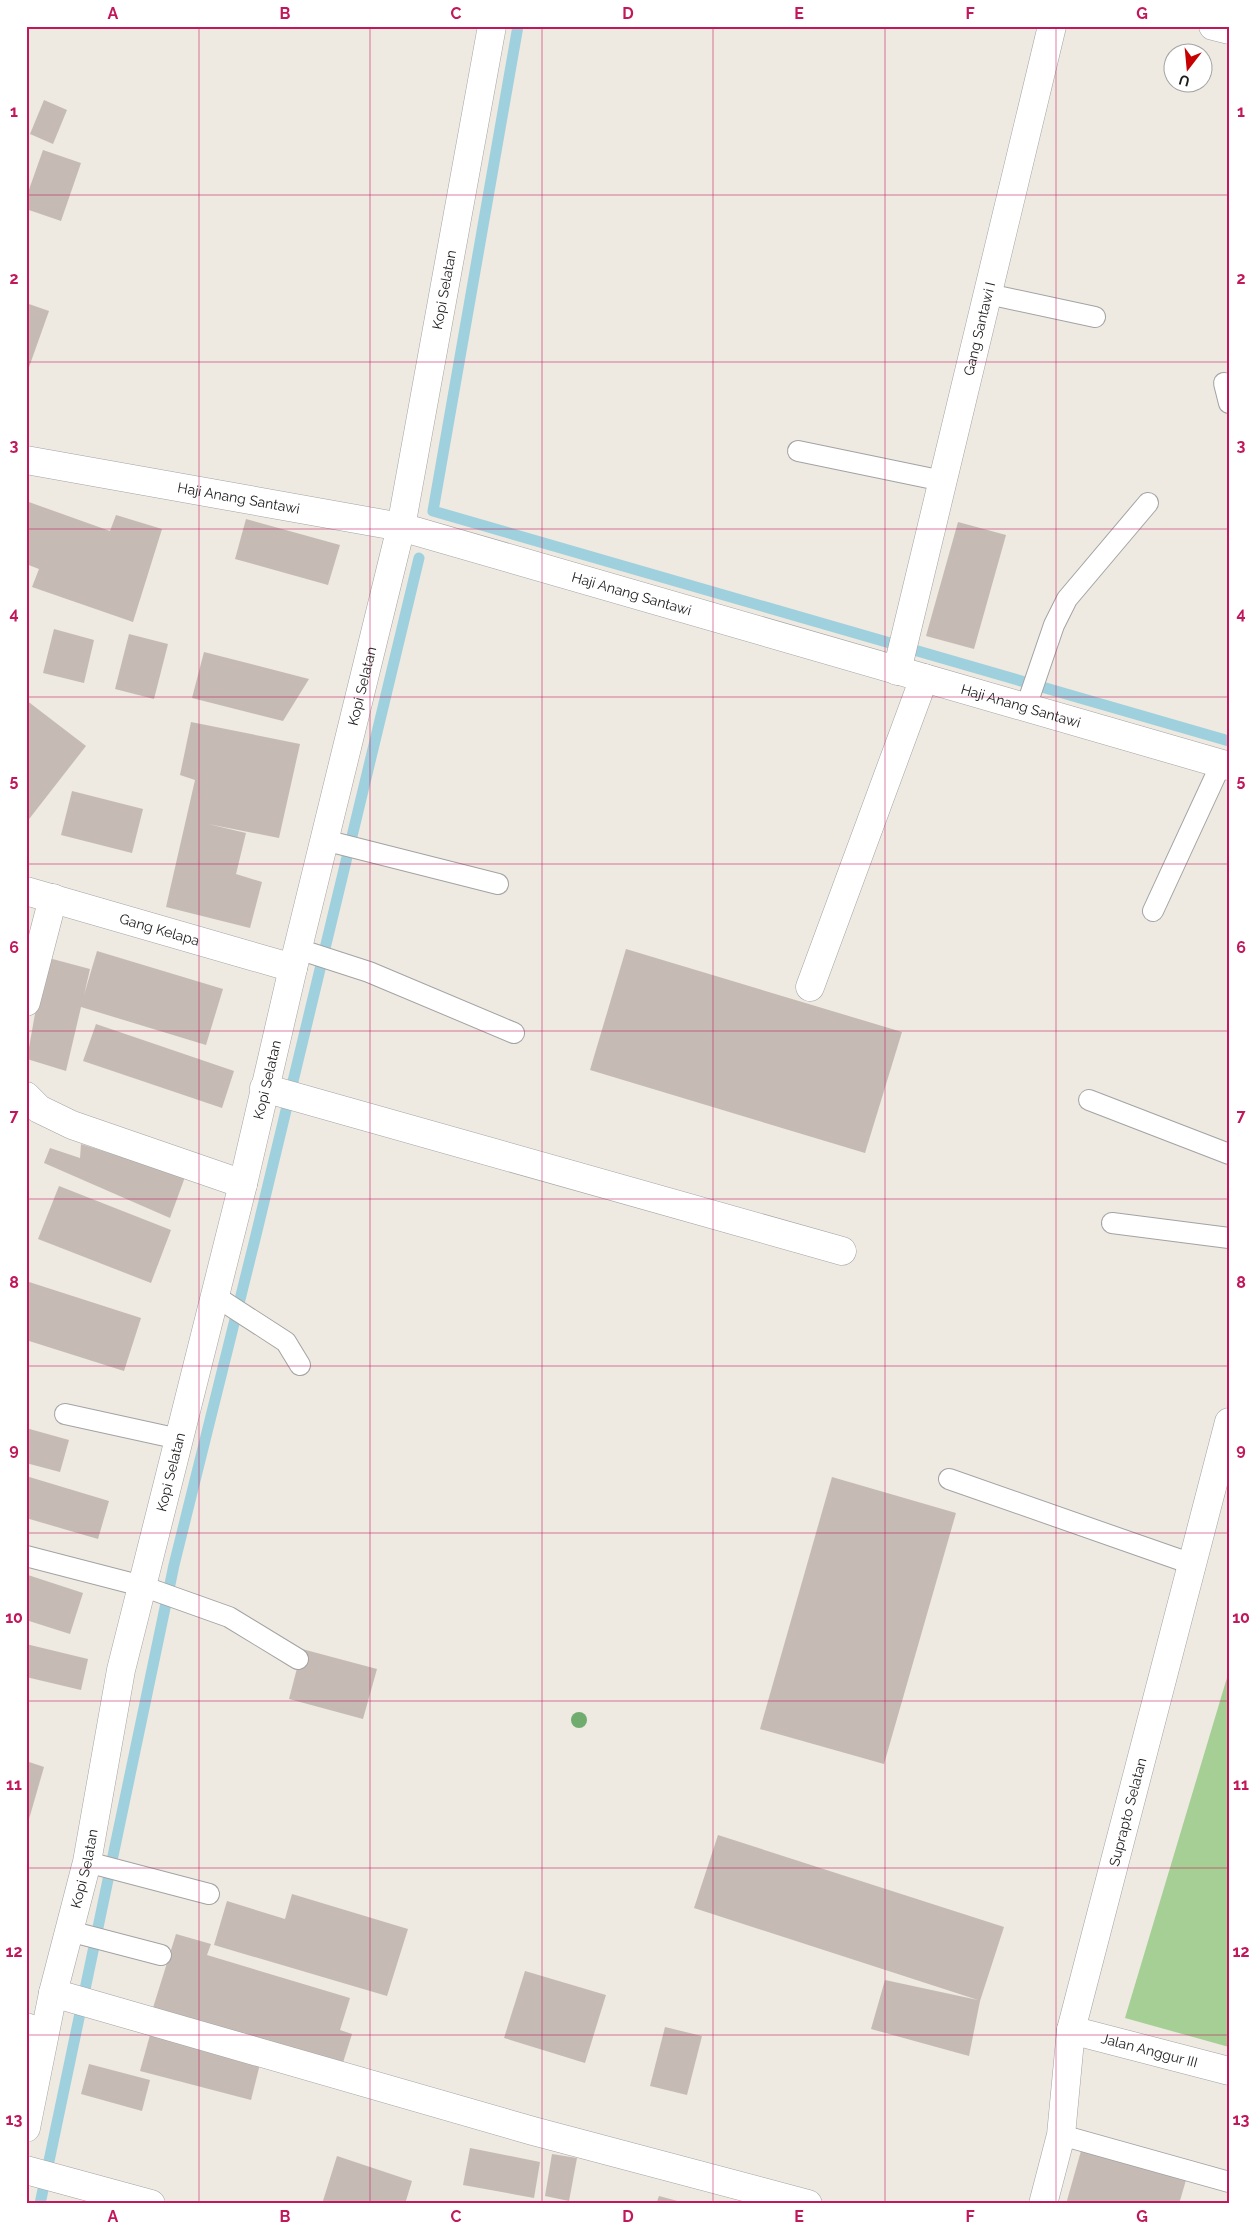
<svg xmlns="http://www.w3.org/2000/svg" width="1255" height="2230" font-family="Raleway,sans-serif">
<style>
.forest{fill:#a5cf94}
.lines{fill:none;stroke-linecap:round;stroke-linejoin:round}
.stream{stroke:#9fd0dd;stroke-width:11}
.building{fill:#c5bbb4}
.service-casing{stroke:#a3a3a3;stroke-width:22}
.minor-casing{stroke:#a3a3a3;stroke-width:29}
.tertiary-casing{stroke:#a3a3a3;stroke-width:29}
.service{stroke:#fff;stroke-width:20}
.minor{stroke:#fff;stroke-width:28}
.tertiary{stroke:#fff;stroke-width:28}
.tree{fill:#70ac6e}
.grid{fill:none;stroke:#c2185b;stroke-width:1;stroke-opacity:0.55}
.labels{text-anchor:middle;dominant-baseline:central;stroke-width:4.5;stroke-linejoin:round;paint-order:stroke}
.street-label{font-size:14px;fill:#1c1c1c;stroke:#fff}
.neatline{fill:none;stroke:#c2185b;stroke-width:2}
.grid-label{font-size:16px;text-anchor:middle;font-weight:bold;fill:#c2185b}
</style>
<rect width="100%" height="100%" fill="#eee9e1"/>
<!-- forest -->
<path class="forest" d="M 1229,1671 L 1229,2047 L 1125,2018 Z"/>
<g class="lines">
<!-- stream -->
<g class="stream">
<path d="M 518,26 L 433,511 L 1229,741"/>
<path d="M 40,2204 L 174,1565 L 256,1235 L 419,558"/>
</g>
</g>
<!-- building -->
<g class="building">
<path d="M 44,100 L 67,110 L 53,144 L 30,134 Z"/>
<path d="M 43,150 L 81,163 L 61,221 L 26,209 L 26,198 Z"/>
<path d="M 26,303 L 49,311 L 28,370 L 26,370 Z"/>
<path d="M 26,501 L 110,531 L 116,515 L 162,529 L 133,622 L 32,587 L 39,569 L 26,564 Z"/>
<path d="M 246,519 L 340,545 L 328,585 L 235,559 Z"/>
<path d="M 958,522 L 1006,535 L 974,649 L 926,636 Z"/>
<path d="M 54,629 L 94,640 L 84,683 L 43,673 Z"/>
<path d="M 129,634 L 168,644 L 154,699 L 115,689 Z"/>
<path d="M 204,652 L 309,679 L 283,721 L 192,698 Z"/>
<path d="M 26,700 L 86,746 L 26,823 Z"/>
<path d="M 191,722 L 300,744 L 279,838 L 208,824 L 246,833 L 236,874 L 262,882 L 250,928 L 166,907 L 195,780 L 180,775 Z"/>
<path d="M 72,791 L 143,809 L 132,853 L 61,835 Z"/>
<path d="M 626,949 L 902,1032 L 865,1153 L 590,1070 Z"/>
<path d="M 97,951 L 223,989 L 206,1045 L 81,1007 L 66,1071 L 27,1059 L 45,957 L 90,969 L 84,995 Z"/>
<path d="M 96,1024 L 234,1071 L 222,1108 L 83,1061 Z"/>
<path d="M 81,1144 L 185,1177 L 170,1218 L 44,1163 L 50,1148 L 80,1158 Z"/>
<path d="M 59,1186 L 171,1230 L 151,1283 L 38,1239 Z"/>
<path d="M 26,1281 L 141,1318 L 124,1371 L 26,1340 Z"/>
<path d="M 26,1428 L 69,1440 L 60,1472 L 26,1463 Z"/>
<path d="M 26,1476 L 109,1501 L 98,1539 L 26,1518 Z"/>
<path d="M 832,1477 L 956,1513 L 884,1764 L 760,1729 Z"/>
<path d="M 28,1575 L 83,1593 L 70,1634 L 26,1620 Z"/>
<path d="M 26,1644 L 88,1659 L 81,1690 L 26,1677 Z"/>
<path d="M 302,1649 L 377,1669 L 363,1719 L 289,1699 Z"/>
<path d="M 26,1761 L 44,1767 L 27,1826 L 26,1826 Z"/>
<path d="M 718,1835 L 1004,1927 L 980,2001 L 969,2056 L 871,2029 L 885,1980 L 978,2000 L 694,1908 Z"/>
<path d="M 292,1894 L 408,1929 L 387,1996 L 214,1945 L 227,1901 L 285,1919 Z"/>
<path d="M 176,1934 L 211,1944 L 207,1955 L 350,1998 L 340,2030 L 352,2034 L 341,2069 L 152,2011 Z"/>
<path d="M 525,1971 L 606,1995 L 585,2063 L 504,2038 Z"/>
<path d="M 665,2027 L 702,2036 L 687,2095 L 650,2086 Z"/>
<path d="M 150,2035 L 260,2064 L 251,2100 L 140,2071 Z"/>
<path d="M 89,2064 L 150,2080 L 142,2111 L 81,2094 Z"/>
<path d="M 470,2148 L 540,2162 L 534,2198 L 463,2185 Z"/>
<path d="M 1081,2151 L 1186,2180 L 1179,2204 L 1066,2204 Z"/>
<path d="M 552,2154 L 577,2158 L 569,2201 L 545,2196 Z"/>
<path d="M 337,2156 L 412,2181 L 405,2204 L 322,2204 Z"/>
<path d="M 659,2196 L 685,2203 L 685,2204 L 656,2204 Z"/>
</g>
<g class="lines">
<!-- service casing -->
<g class="service-casing">
<g id="service">
<path d="M 988,294 L 1095,317"/>
<path d="M 1224,383 L 1229,403"/>
<path d="M 798,451 L 943,481"/>
<path d="M 1026,707 L 1054,625 L 1067,599 L 1148,503"/>
<path d="M 324,840 L 498,884"/>
<path d="M 1153,911 L 1221,764"/>
<path d="M 298,949 L 369,972 L 514,1033"/>
<path d="M 1089,1100 L 1229,1154"/>
<path d="M 1112,1223 L 1229,1238"/>
<path d="M 215,1296 L 286,1342 L 300,1365"/>
<path d="M 65,1414 L 179,1439"/>
<path d="M 949,1479 L 1192,1564"/>
<path d="M 26,1556 L 142,1586 L 229,1617 L 298,1659"/>
<path d="M 87,1862 L 209,1894"/>
<path d="M 69,1931 L 161,1955"/>
<path d="M 1061,2135 L 1229,2182"/>
</g>
</g>
<!-- minor casing -->
<g class="minor-casing">
<g id="minor">
<path d="M 1213,26 L 1229,30"/>
<path id="s1" d="M 26,460 L 401,527 L 1229,766"/>
<path id="s2" d="M 897,671 L 1052,26"/>
<path id="s3" d="M 26,891 L 293,968"/>
<path d="M 810,987 L 924,678"/>
<path d="M 26,1002 L 53,898"/>
<path d="M 264,1088 L 842,1251"/>
<path d="M 26,1096 L 39,1109 L 72,1125 L 243,1184"/>
<path d="M 53,1993 L 533,2131 L 808,2204"/>
<path d="M 26,2027 L 44,2034"/>
<path id="s4" d="M 1071,2030 L 1229,2071"/>
<path d="M 26,2170 L 151,2204"/>
<path id="s5" d="M 1043,2204 L 1061,2135 L 1071,2030 L 1229,1422"/>
</g>
</g>
<!-- tertiary casing -->
<g class="tertiary-casing">
<g id="tertiary">
<path id="s6" d="M 26,2128 L 53,1993 L 87,1862 L 121,1670 L 243,1184 L 293,968 L 401,527 L 492,26"/>
</g>
</g>
<!-- service -->
<use href="#service" class="service"/>
<!-- minor -->
<use href="#minor" class="minor"/>
<!-- tertiary -->
<use href="#tertiary" class="tertiary"/>
</g>
<!-- trees -->
<circle class="tree" cx="579" cy="1720" r="8"/>
<!-- grid -->
<path class="grid" d="M 199,26 L 199,2204M 370,26 L 370,2204M 542,26 L 542,2204M 713,26 L 713,2204M 885,26 L 885,2204M 1056,26 L 1056,2204M 26,195 L 1229,195M 26,362 L 1229,362M 26,529 L 1229,529M 26,697 L 1229,697M 26,864 L 1229,864M 26,1031 L 1229,1031M 26,1199 L 1229,1199M 26,1366 L 1229,1366M 26,1533 L 1229,1533M 26,1701 L 1229,1701M 26,1868 L 1229,1868M 26,2035 L 1229,2035"/>
<g class="labels">
<!-- street labels -->
<g class="street-label">
<text stroke="none"><textPath href="#s6" startOffset="1886">Kopi Selatan</textPath></text>
<text stroke="none"><textPath href="#s2" startOffset="352">Gang Santawi I</textPath></text>
<text stroke="none"><textPath href="#s1" startOffset="216">Haji Anang Santawi</textPath></text>
<text stroke="none"><textPath href="#s1" startOffset="621">Haji Anang Santawi</textPath></text>
<text stroke="none"><textPath href="#s6" startOffset="1481">Kopi Selatan</textPath></text>
<text stroke="none"><textPath href="#s1" startOffset="1026">Haji Anang Santawi</textPath></text>
<text stroke="none"><textPath href="#s3" startOffset="139">Gang Kelapa</textPath></text>
<text stroke="none"><textPath href="#s6" startOffset="1076">Kopi Selatan</textPath></text>
<text stroke="none"><textPath href="#s6" startOffset="672">Kopi Selatan</textPath></text>
<text stroke="none"><textPath href="#s5" startOffset="402">Suprapto Selatan</textPath></text>
<text stroke="none"><textPath href="#s6" startOffset="266">Kopi Selatan</textPath></text>
<text stroke="none"><textPath href="#s4" startOffset="81">Jalan Anggur III</textPath></text>
</g>
</g>
<!-- border -->
<rect width="1255" height="2230" fill="none" stroke="#ffffff" stroke-width="55"/>
<!-- north arrow -->
<g transform="translate(1188 68) rotate(196)"><circle r="24" fill="#ffffff" stroke="#a4a4a4"/>
<path d="M0-4L9 19L0 12L-9 19Z" fill="#c70002"/>
<text y="-8" font-size="14" font-weight="bold" text-anchor="middle" fill="#1c1c1c">U</text>
</g>
<rect x="28" y="28" width="1200" height="2174" class="neatline"/>
<g class="grid-label">
<text x="113" y="19">A</text>
<text x="285" y="19">B</text>
<text x="456" y="19">C</text>
<text x="628" y="19">D</text>
<text x="799" y="19">E</text>
<text x="970" y="19">F</text>
<text x="1142" y="19">G</text>
<text x="14" y="117">1</text>
<text x="1241" y="117">1</text>
<text x="14" y="284">2</text>
<text x="1241" y="284">2</text>
<text x="14" y="451">3</text>
<text x="1241" y="451">3</text>
<text x="14" y="619">4</text>
<text x="1241" y="619">4</text>
<text x="14" y="786">5</text>
<text x="1241" y="786">5</text>
<text x="14" y="953">6</text>
<text x="1241" y="953">6</text>
<text x="14" y="1121">7</text>
<text x="1241" y="1121">7</text>
<text x="14" y="1288">8</text>
<text x="1241" y="1288">8</text>
<text x="14" y="1455">9</text>
<text x="1241" y="1455">9</text>
<text x="14" y="1623">10</text>
<text x="1241" y="1623">10</text>
<text x="14" y="1790">11</text>
<text x="1241" y="1790">11</text>
<text x="14" y="1957">12</text>
<text x="1241" y="1957">12</text>
<text x="14" y="2125">13</text>
<text x="1241" y="2125">13</text>
<text x="113" y="2222">A</text>
<text x="285" y="2222">B</text>
<text x="456" y="2222">C</text>
<text x="628" y="2222">D</text>
<text x="799" y="2222">E</text>
<text x="970" y="2222">F</text>
<text x="1142" y="2222">G</text>
</g>
</svg>
